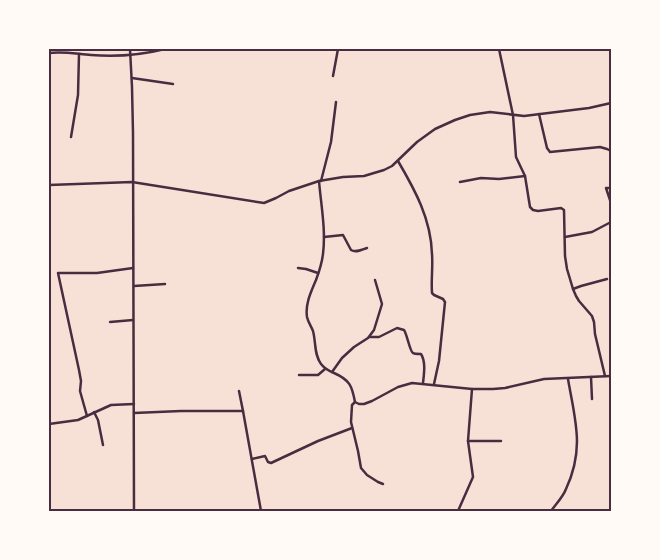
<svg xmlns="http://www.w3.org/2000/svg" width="660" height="560" font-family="'IBM Plex Sans',sans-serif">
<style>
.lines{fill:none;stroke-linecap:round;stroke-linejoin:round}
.minor{stroke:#4a2c40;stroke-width:2.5}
.neatline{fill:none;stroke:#4a2c40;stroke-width:2}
</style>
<rect width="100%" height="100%" fill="#f7e1d7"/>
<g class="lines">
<!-- minor -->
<g class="minor">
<path d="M 130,49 L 132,87 L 133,133 L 134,511"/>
<path d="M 499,49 L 513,115 L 516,157 L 525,176 L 530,207 L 533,210 L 538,211 L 561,208 L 564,210 L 565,256 L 567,269 L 573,289 L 576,296 L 579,301 L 592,316 L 594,322 L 595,334 L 605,376"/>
<path d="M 49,53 C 63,51 77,54 91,55 C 116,57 141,55 165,49"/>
<path d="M 333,76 L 338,49"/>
<path d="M 132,78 L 173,84"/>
<path d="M 539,114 L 547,148 L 550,152 L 600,147 L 607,149 L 611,151"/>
<path d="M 71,137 L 78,95 L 79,54"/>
<path d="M 398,161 C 415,190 431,219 432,254 C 433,267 431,280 432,293 L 434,295 L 443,299 L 445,302 L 439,361 L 434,384"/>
<path d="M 319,181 C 321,205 326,230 323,254 C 322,262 319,272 316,280 C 311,292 305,304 307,317 C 308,322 311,326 313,331 C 316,342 314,355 321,364 C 325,369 329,371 334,373 C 350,380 352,386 355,402 L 359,404 L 364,404 L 372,401 L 398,387 L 412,383 L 472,389 L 493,389 L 505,388 L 544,379 L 611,376"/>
<path d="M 321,181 L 331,142 L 336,102"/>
<path d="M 460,182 L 481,178 L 499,179 L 525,176"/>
<path d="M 49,185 L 132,182 L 264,203 L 276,198 L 289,191 L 319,181 L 343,177 L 364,176 L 384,170 L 392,166 L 417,142 L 435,129 L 455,120 L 470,115 L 490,112 L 524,116 L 589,108 L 611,103"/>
<path d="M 611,188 L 606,188 L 611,203"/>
<path d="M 324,237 L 343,235 L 351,250 C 356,253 361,250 367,248"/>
<path d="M 565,237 L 592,232 L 611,222"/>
<path d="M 298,268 L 306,269 L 318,273"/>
<path d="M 134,286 L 165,284"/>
<path d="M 573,289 L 581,286 L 607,279"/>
<path d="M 110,322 L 133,320"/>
<path d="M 370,337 L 379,337 L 397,328 L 404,330 C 407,334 410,352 413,353 C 414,354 420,354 421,354 C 426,362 424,374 423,383"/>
<path d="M 332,372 L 342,358 L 354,347 L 368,338 L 374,330 L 382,304 L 375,280"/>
<path d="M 299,375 L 318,375 L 325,369"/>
<path d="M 591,377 L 592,399"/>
<path d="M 239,391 L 243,411"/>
<path d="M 355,402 L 352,405 L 351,422 L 358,451 L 361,468 L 367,475 L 378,482 L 383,484"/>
<path d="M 94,412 L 98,420 L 103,445"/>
<path d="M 134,413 L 181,411 L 243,411 L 261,511"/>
<path d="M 87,416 L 80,391 L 81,381 L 79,370 L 58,273 L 97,273 L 133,268"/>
<path d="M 49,424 L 78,420 L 111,405 L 134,404"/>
<path d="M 468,441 L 501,441"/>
<path d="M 252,459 L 265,456 L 268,462 L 271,463 L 318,441 L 352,428"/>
<path d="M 458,511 L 473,477 L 468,441 L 472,389"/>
<path d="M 551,511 C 556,504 563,497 566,489 C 585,448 575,420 568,379"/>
</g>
</g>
<!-- border -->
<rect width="660" height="560" fill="none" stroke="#fffaf5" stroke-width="100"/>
<rect x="50" y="50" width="560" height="460" class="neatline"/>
</svg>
